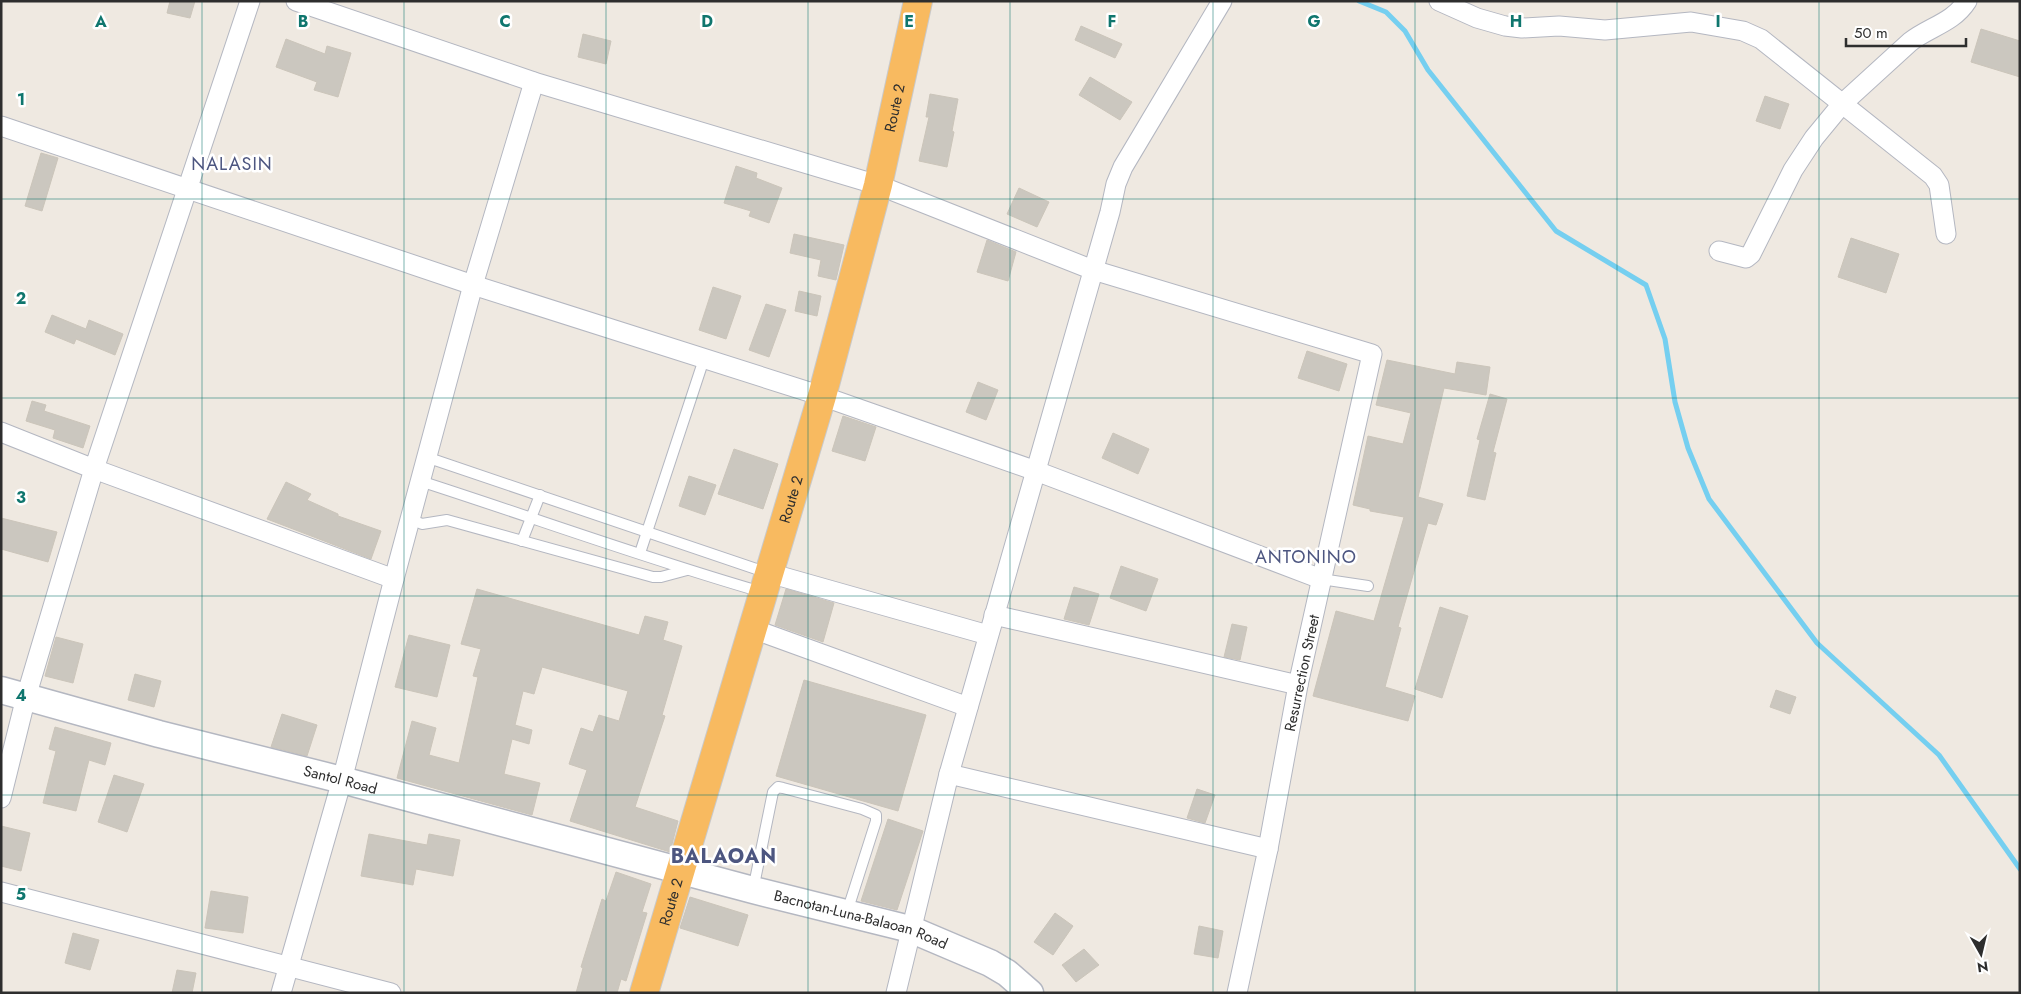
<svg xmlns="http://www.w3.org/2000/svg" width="2021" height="994" font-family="Jost,sans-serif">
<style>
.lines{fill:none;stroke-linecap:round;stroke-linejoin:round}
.stream{stroke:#75cff0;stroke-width:5}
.building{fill:#cbc7bf;stroke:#cbc5ba}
.service-casing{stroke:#b4b7c1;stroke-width:12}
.minor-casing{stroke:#b4b7c1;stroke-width:21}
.secondary-casing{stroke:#b4b7c1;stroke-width:29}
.trunk-casing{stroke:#c9c9c9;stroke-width:30}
.service{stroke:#fff;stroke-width:10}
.minor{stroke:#fff;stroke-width:19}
.secondary{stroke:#fff;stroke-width:26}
.trunk{stroke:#f8ba60;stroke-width:28}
.grid{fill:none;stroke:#0f766e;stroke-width:1;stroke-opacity:0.55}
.labels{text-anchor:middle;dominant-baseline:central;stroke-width:5;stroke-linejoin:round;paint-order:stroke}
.street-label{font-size:15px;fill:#2e2e2e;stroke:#fff}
.quarter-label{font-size:18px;letter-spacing:1px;fill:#4d5680;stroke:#fff}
.district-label{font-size:20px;font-weight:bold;letter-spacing:1px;fill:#4d5680;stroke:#fff}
.grid-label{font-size:16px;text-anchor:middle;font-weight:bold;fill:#0f766e;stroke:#fff;stroke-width:5;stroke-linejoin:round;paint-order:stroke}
</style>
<rect width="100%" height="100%" fill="#efe9e1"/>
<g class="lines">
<!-- stream -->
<path class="stream" d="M 1359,1 L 1386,12 L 1405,31 L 1428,70 L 1556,231 L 1646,285 L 1665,339 L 1675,402 L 1688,448 L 1709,499 L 1817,643 L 1939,755 L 2020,869"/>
</g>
<!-- building -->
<g class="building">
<path d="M 170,1 L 195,1 L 190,18 L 167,13 Z"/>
<path d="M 1081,26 L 1122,44 L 1115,58 L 1075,40 Z"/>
<path d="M 1981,29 L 2020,41 L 2020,77 L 1971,62 Z"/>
<path d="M 583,34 L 611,41 L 606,64 L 578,57 Z"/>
<path d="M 286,39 L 325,54 L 327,46 L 351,53 L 338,97 L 314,90 L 317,82 L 276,67 Z"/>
<path d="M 1090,77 L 1132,102 L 1120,120 L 1079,95 Z"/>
<path d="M 930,94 L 958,99 L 952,131 L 954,132 L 947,167 L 919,161 L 929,117 L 926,117 Z"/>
<path d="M 1765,96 L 1789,104 L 1780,129 L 1756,121 Z"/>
<path d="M 41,153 L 58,158 L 42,211 L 25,206 Z"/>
<path d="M 736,166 L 757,173 L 756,178 L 782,188 L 769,223 L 749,216 L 751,211 L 724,203 Z"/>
<path d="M 1019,188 L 1049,202 L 1037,227 L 1007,214 Z"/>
<path d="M 794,234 L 844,245 L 836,280 L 818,276 L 821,260 L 790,253 Z"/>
<path d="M 1851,238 L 1899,254 L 1886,293 L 1838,277 Z"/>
<path d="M 987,240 L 1016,252 L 1008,281 L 977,272 Z"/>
<path d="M 713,287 L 741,296 L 726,339 L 699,330 Z"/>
<path d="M 799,291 L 821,296 L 817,316 L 795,311 Z"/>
<path d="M 766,304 L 786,310 L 769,357 L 749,350 Z"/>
<path d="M 52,315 L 86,329 L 89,320 L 123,334 L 115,355 L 76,339 L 74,344 L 45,332 Z"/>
<path d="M 1307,351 L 1347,364 L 1339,391 L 1298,378 Z"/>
<path d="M 1387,360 L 1455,374 L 1457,362 L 1490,367 L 1486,395 L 1444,388 L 1418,497 L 1443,504 L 1436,525 L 1428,523 L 1398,627 L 1401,628 L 1385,687 L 1415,696 L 1408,721 L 1313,696 L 1336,611 L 1374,621 L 1404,517 L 1370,511 L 1370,509 L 1353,505 L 1368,436 L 1403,444 L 1411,413 L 1376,405 Z"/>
<path d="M 978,382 L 998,390 L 986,420 L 966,412 Z"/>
<path d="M 1490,394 L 1507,399 L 1493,452 L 1496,453 L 1485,500 L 1467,496 L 1480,440 L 1477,439 Z"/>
<path d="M 32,401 L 46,405 L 44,411 L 90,426 L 83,448 L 53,438 L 55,430 L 26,421 Z"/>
<path d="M 843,416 L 876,427 L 865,461 L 832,451 Z"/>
<path d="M 1113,433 L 1149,449 L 1138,474 L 1102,458 Z"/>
<path d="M 734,449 L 778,464 L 763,509 L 718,494 Z"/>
<path d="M 689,476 L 716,485 L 705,515 L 679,506 Z"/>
<path d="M 286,482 L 311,494 L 307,500 L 338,514 L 338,516 L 381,531 L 371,559 L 267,519 Z"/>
<path d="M 1,518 L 57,532 L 48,562 L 1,549 Z"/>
<path d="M 1121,566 L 1158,579 L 1146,611 L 1110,598 Z"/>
<path d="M 1074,587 L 1099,594 L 1089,625 L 1064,619 Z"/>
<path d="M 477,589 L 639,635 L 645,616 L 668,622 L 663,640 L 682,646 L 662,715 L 665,716 L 635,807 L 678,821 L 670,852 L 570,821 L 587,770 L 569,764 L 581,728 L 593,732 L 599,715 L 619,721 L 628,691 L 542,667 L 534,694 L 523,691 L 515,725 L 532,730 L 529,744 L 512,739 L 504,774 L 540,783 L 532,815 L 397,778 L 412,721 L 436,728 L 429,755 L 459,763 L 478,677 L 473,676 L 481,649 L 461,644 Z"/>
<path d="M 786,589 L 834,603 L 823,642 L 775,625 Z"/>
<path d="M 1440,607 L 1468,616 L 1442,698 L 1415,689 Z"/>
<path d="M 1232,624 L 1247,627 L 1240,660 L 1224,657 Z"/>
<path d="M 409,635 L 450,645 L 437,697 L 395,687 Z"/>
<path d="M 56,637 L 83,644 L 73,683 L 45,676 Z"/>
<path d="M 135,674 L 161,681 L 154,707 L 128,700 Z"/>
<path d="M 804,680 L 926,715 L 898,811 L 776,776 Z"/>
<path d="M 1776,690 L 1796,697 L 1790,714 L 1770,707 Z"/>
<path d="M 282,714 L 317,725 L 307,756 L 271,747 Z"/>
<path d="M 55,727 L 111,743 L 105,765 L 89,760 L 76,811 L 43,803 L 56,751 L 49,749 Z"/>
<path d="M 114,775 L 144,784 L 127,832 L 98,822 Z"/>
<path d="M 1197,789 L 1215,795 L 1205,823 L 1187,818 Z"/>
<path d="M 888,819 L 923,831 L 897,910 L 861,901 Z"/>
<path d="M 1,826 L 30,833 L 21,871 L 1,866 Z"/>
<path d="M 369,834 L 427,845 L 429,834 L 460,840 L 453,876 L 416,869 L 413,885 L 361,876 Z"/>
<path d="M 616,872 L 651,884 L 642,912 L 647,913 L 626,981 L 621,979 L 617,993 L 576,993 L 583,968 L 581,967 L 602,899 L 606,901 Z"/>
<path d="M 211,891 L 248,897 L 243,933 L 205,928 Z"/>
<path d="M 690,897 L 748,915 L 738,946 L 680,928 Z"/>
<path d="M 1055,913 L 1073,926 L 1053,955 L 1034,942 Z"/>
<path d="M 1199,926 L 1223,931 L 1218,958 L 1194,954 Z"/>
<path d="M 73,933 L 99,940 L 90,970 L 65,963 Z"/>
<path d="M 1084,949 L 1099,965 L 1076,982 L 1062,965 Z"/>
<path d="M 177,970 L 196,973 L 192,993 L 172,993 Z"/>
</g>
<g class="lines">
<!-- service casing -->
<g class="service-casing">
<g id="service">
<path d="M 426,457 L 768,573"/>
<path d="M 420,481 C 535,518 647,559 762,592"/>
<path d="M 410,519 L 422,524 L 447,520 L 653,577 L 661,577 L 687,570"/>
<path d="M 522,541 L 540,495"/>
<path d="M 640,553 L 704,359"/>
<path d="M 1321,579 L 1368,586"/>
<path d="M 753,890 L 773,792 L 778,787 L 783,788 L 862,809 L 876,815 L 876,821 L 847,912"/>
</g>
</g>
<!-- minor casing -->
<g class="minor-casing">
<g id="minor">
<path d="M 296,1 L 534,82 L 878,185 L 1093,270 L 1372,354 L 1298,685 L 1268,849 L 1237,993"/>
<path d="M 1439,1 L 1477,18 L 1505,26 L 1522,28 L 1559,26 L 1605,30 L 1691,22 L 1743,31 L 1761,39 L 1933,176 L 1939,185 L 1946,234"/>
<path d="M 1,126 L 473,285 L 822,396 L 1036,471 L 1321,579"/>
<path d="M 1719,251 L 1746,258 L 1751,254 L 1793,170 L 1814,138 L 1842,104 L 1910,42 C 1929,27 1953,23 1967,1"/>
<path d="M 1,432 L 94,469 L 250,1"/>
<path d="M 769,573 L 988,635"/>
<path d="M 994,615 L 1298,685"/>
<path d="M 753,629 L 968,707"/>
<path d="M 949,774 L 1268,849"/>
<path d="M 1,798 L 26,697 L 94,469 L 394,579"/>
<path d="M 1,892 L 391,993"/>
<path d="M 281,993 L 342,780 L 394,579 L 473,285 L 534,82"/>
<path d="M 896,993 L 949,774 L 1110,212 L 1116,184 L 1123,167 L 1222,1"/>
</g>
</g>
<!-- secondary casing -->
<g class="secondary-casing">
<g id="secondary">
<path id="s1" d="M 1,690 L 159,734 L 342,780 L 753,890 L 910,929 L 990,963 L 1007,973 L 1030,993"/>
</g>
</g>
<!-- trunk casing -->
<g class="trunk-casing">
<g id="trunk">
<path id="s2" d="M 644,993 L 822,396 L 878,185 L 918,1"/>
</g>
</g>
<!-- service -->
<use href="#service" class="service"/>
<!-- minor -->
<use href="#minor" class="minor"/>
<!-- secondary -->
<use href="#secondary" class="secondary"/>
<!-- trunk -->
<use href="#trunk" class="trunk"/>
</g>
<!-- grid -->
<path class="grid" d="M 202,1 L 202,993M 404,1 L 404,993M 606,1 L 606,993M 808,1 L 808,993M 1010,1 L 1010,993M 1213,1 L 1213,993M 1415,1 L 1415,993M 1617,1 L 1617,993M 1819,1 L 1819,993M 1,199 L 2020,199M 1,398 L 2020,398M 1,596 L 2020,596M 1,795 L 2020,795"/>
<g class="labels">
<!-- street labels -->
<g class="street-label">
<text stroke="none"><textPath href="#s2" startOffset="920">Route 2</textPath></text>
<text stroke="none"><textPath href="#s2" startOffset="515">Route 2</textPath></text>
<text transform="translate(1302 673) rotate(-78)">Resurrection Street</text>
<text stroke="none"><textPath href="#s1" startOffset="351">Santol Road</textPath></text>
<text stroke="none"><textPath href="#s2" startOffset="95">Route 2</textPath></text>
<text stroke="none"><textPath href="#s1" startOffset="890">Bacnotan-Luna-Balaoan Road</textPath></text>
</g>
<!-- quarter labels -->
<g class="quarter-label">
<text x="232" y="164">NALASIN</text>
<text x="1306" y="557">ANTONINO</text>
</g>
<!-- district labels -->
<g class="district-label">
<text x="724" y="856">BALAOAN</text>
</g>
</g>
<g class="grid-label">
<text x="101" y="27">A</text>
<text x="303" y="27">B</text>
<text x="505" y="27">C</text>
<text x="707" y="27">D</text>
<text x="909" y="27">E</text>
<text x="1112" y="27">F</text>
<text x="1314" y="27">G</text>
<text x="1516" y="27">H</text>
<text x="1718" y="27">I</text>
<text x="21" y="105">1</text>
<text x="21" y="304">2</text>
<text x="21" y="503">3</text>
<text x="21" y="701">4</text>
<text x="21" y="900">5</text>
</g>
<!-- border -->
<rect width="2021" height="994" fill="none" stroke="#2e2e2e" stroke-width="5"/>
<!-- north arrow -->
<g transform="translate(1981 954) rotate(172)" stroke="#ffffff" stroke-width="4" paint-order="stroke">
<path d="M0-4L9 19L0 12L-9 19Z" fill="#2e2e2e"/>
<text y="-8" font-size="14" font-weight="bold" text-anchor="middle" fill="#2e2e2e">N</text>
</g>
<!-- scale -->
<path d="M1846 38v8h120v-8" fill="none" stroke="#2e2e2e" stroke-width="2.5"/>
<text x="1854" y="38" font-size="15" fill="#2e2e2e" stroke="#ffffff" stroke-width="4" paint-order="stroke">50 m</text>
</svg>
